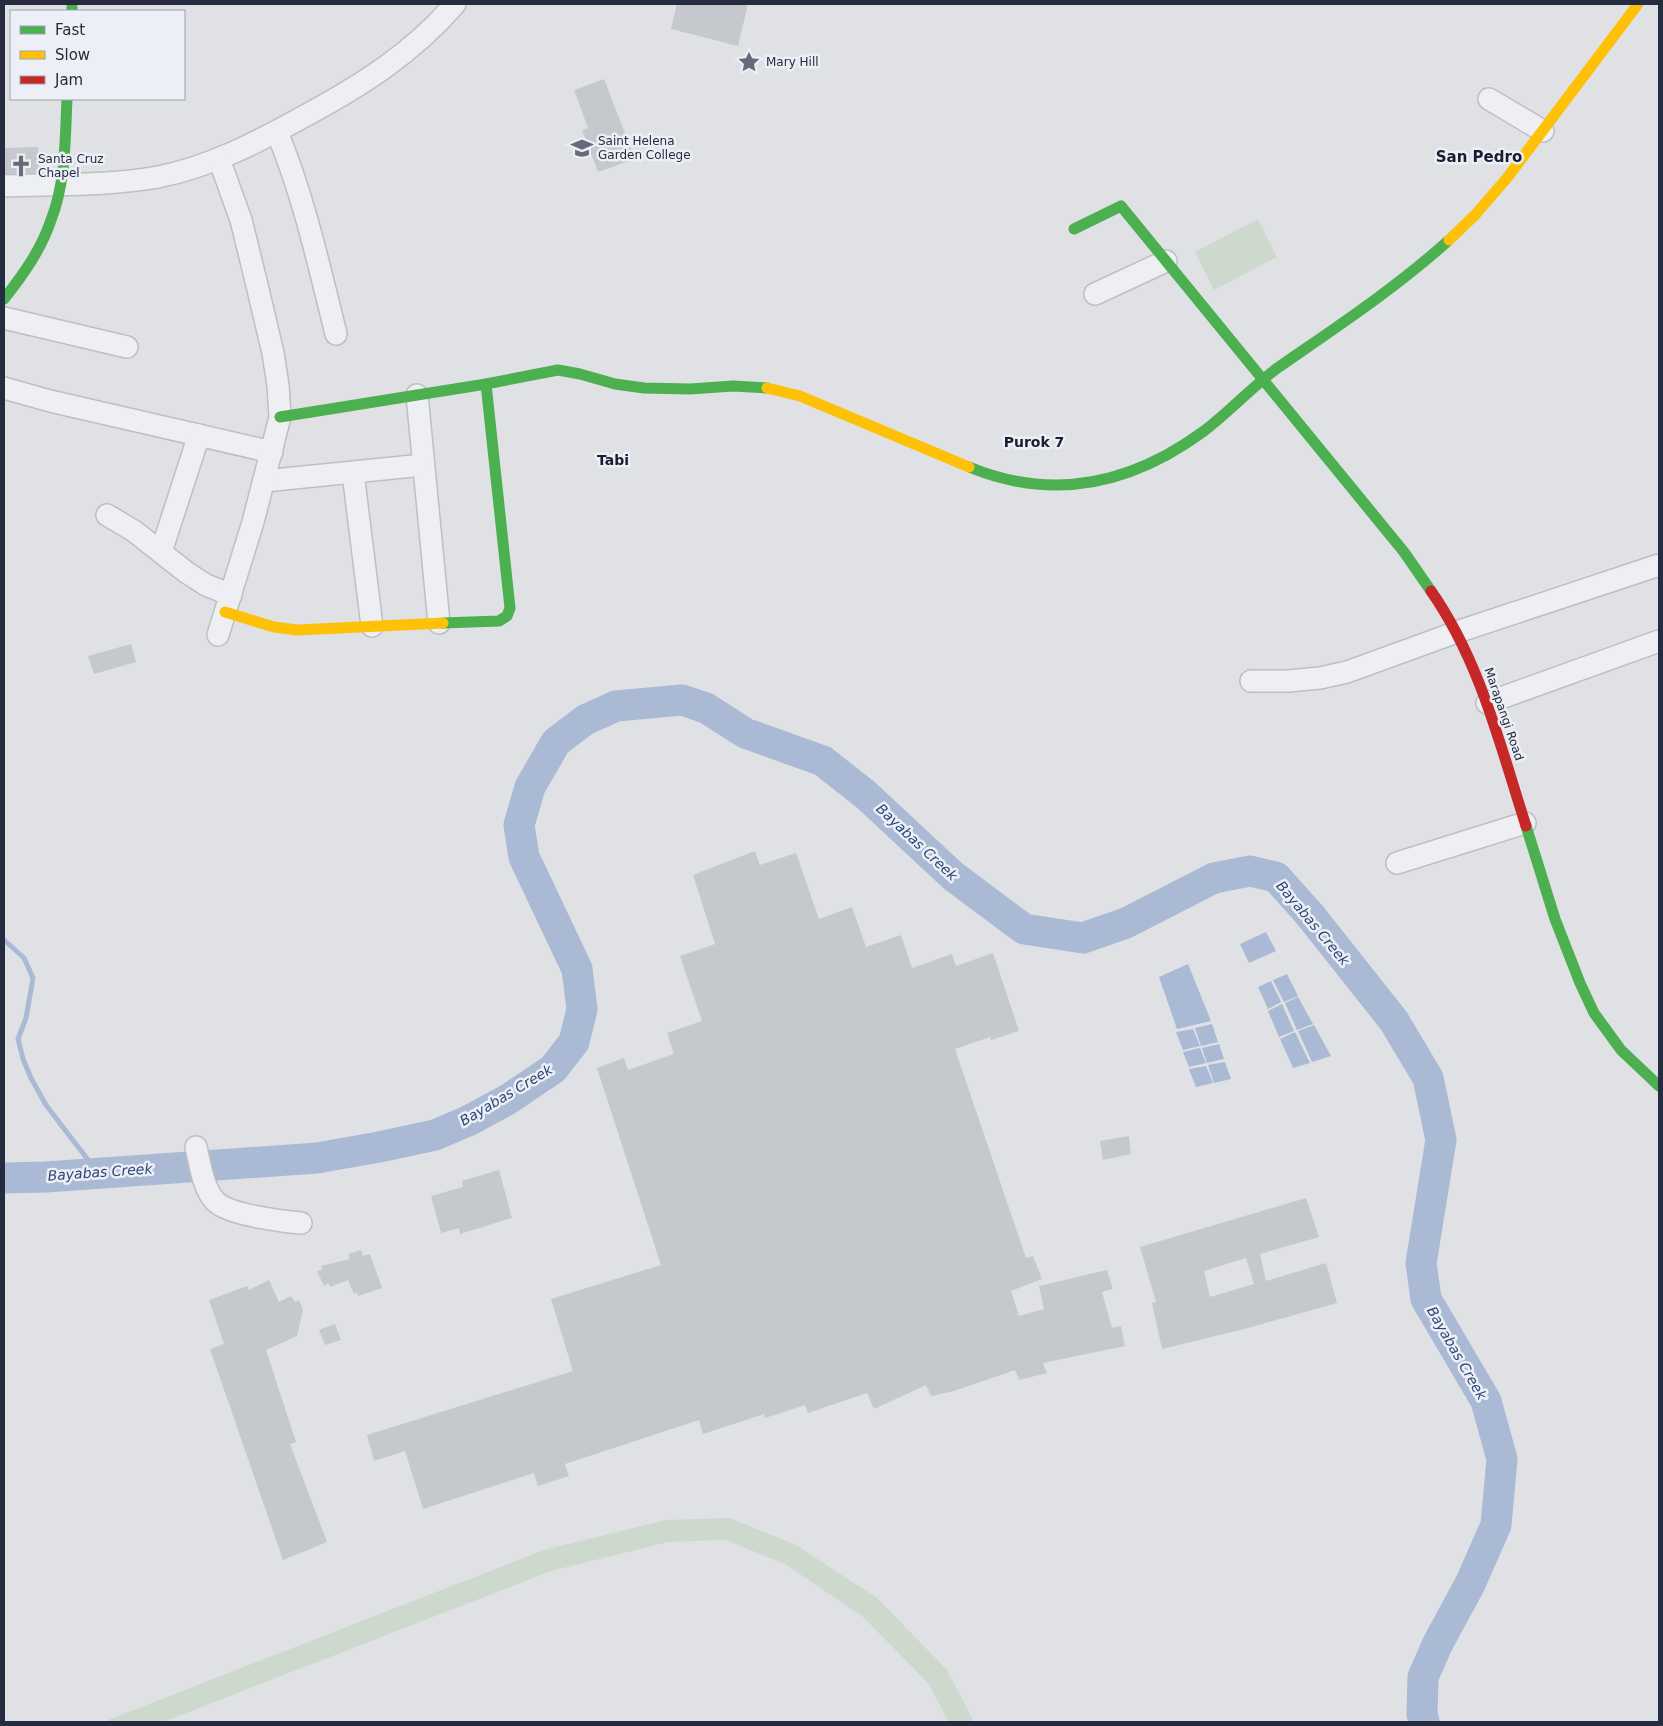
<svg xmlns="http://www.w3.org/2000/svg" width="1663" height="1726" font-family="'DejaVu Sans',sans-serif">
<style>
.green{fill:#ced9ce}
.water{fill:#aabad4}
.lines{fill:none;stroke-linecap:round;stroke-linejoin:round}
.stream{stroke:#aabad4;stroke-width:5}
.river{stroke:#aabad4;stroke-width:31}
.building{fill:#c5c8cc;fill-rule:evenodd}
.street-casing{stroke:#bdbfc3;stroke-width:24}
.street{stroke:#eeeff2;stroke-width:21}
.fast{stroke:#4caf50;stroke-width:11}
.slow{stroke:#ffc107;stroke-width:11}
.jam{stroke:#c62828;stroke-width:11}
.labels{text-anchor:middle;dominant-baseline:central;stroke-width:5;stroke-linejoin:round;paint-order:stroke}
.poi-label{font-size:12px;fill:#252c3f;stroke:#eceff5;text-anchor:start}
.street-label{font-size:12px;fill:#252c3f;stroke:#eceff5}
.neighbourhood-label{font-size:14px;font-weight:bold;fill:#171e30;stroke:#eceff5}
.water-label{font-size:14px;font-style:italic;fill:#2b4776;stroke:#eceff5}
.quarter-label{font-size:15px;font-weight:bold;fill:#171e30;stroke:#eceff5}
</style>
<rect width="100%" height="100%" fill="#dfe1e5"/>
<!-- green -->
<g class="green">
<path d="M 1258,219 L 1277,257 L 1214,290 L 1195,252 Z"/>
<path d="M 730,1518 L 796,1545 L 877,1598 L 947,1670 L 974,1722 L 949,1722 L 928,1683 L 862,1616 L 785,1564 L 726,1540 L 668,1542 L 551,1571 L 163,1722 L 103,1722 L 544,1550 L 665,1520 Z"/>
</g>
<!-- water -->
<g class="water">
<path d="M 1266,932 L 1276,951 L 1249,963 L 1240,944 Z"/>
<path d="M 1188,964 L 1211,1021 L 1177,1029 L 1159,977 Z"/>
<path d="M 1287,974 L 1298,996 L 1284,1002 L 1273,980 Z"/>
<path d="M 1271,981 L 1281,1002 L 1268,1009 L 1258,987 Z"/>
<path d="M 1298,997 L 1313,1024 L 1297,1030 L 1285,1003 Z"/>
<path d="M 1282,1004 L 1294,1031 L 1279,1037 L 1268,1011 Z"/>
<path d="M 1212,1024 L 1218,1042 L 1201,1046 L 1195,1028 Z"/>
<path d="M 1314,1025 L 1331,1056 L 1312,1062 L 1298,1031 Z"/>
<path d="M 1193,1029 L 1200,1046 L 1183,1050 L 1176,1032 Z"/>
<path d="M 1295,1032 L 1310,1063 L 1293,1068 L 1280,1039 Z"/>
<path d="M 1219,1044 L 1224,1059 L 1207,1063 L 1202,1048 Z"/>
<path d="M 1200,1048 L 1206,1063 L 1189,1067 L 1183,1052 Z"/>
<path d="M 1225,1062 L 1231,1079 L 1214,1083 L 1208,1065 Z"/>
<path d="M 1206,1066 L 1213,1083 L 1196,1087 L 1189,1069 Z"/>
</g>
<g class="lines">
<!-- stream -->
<path class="stream" d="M 4,940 L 24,958 L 33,978 L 26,1018 L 18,1039 L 23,1059 L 31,1078 L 46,1105 L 98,1173"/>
<!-- river -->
<path class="river" d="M 4,1178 L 46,1177 L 317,1158 L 379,1147 L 435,1135 L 468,1121 L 507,1100 L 553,1069 L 574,1042 L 582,1009 L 577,969 L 524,857 L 519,825 L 530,787 L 556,742 L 585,720 L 616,706 L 682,700 L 706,708 L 745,733 L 823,761 L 866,795 L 953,876 L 1024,929 L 1083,938 L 1126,923 L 1214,878 L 1250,871 L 1276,877 L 1310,915 L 1394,1021 L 1428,1078 L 1441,1140 L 1421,1263 L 1426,1299 L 1486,1401 L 1502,1459 L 1496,1525 L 1470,1584 L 1438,1643 L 1423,1677 L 1422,1714 L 1424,1722"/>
</g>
<!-- building -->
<g class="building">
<path d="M 677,4 L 748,4 L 738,46 L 671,29 Z"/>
<path d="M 604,79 L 635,159 L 598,172 L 582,130 L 588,128 L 574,90 Z"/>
<path d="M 38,147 L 39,173 L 4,174 L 4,148 Z"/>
<path d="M 131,644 L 136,662 L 94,674 L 88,656 Z"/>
<path d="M 755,851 L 760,865 L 796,853 L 819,919 L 852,907 L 866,947 L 901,935 L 912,968 L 952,954 L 956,966 L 993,953 L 1019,1031 L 991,1040 L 990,1037 L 955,1049 L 1026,1258 L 1033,1256 L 1042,1279 L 1011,1291 L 1019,1316 L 1044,1309 L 1039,1286 L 1107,1270 L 1113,1289 L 1102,1292 L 1112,1328 L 1121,1326 L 1125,1346 L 1043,1363 L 1047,1373 L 1019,1380 L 1015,1370 L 954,1391 L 931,1396 L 926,1385 L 874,1409 L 867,1393 L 808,1413 L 805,1405 L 765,1418 L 764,1414 L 703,1434 L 699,1420 L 565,1464 L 569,1476 L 538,1486 L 534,1473 L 423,1509 L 405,1451 L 374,1461 L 367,1435 L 573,1371 L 551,1299 L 661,1265 L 597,1068 L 624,1058 L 628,1070 L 674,1054 L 667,1033 L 702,1021 L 680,956 L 715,944 L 693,875 Z"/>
<path d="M 1129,1136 L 1131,1154 L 1103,1160 L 1100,1141 Z"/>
<path d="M 499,1170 L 512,1218 L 460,1234 L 459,1228 L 441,1233 L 431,1196 L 463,1187 L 462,1181 Z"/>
<path d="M 1306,1198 L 1319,1237 L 1260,1254 L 1266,1281 L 1326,1263 L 1337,1303 L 1244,1329 L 1162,1349 L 1152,1303 L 1156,1302 L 1140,1247 ZM 1246,1258 L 1254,1284 L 1210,1297 L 1204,1271 Z"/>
<path d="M 361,1250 L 363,1256 L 370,1254 L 382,1288 L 358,1296 L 357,1293 L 354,1294 L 348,1280 L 330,1287 L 328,1283 L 324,1286 L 317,1271 L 322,1270 L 321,1266 L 350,1259 L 348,1254 Z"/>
<path d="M 269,1280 L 279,1302 L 291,1296 L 295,1302 L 299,1300 L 303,1310 L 297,1336 L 266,1350 L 296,1442 L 290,1444 L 327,1542 L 283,1560 L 210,1349 L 224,1344 L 209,1300 L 247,1286 L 249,1290 Z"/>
<path d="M 335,1324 L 341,1340 L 325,1345 L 319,1330 Z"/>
</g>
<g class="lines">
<!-- street casing -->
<g class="street-casing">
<g id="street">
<path d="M 1489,99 L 1543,131"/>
<path d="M 277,132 C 304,197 319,266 336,334"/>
<path d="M 4,186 C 55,184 108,186 158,177 C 209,167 256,143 301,118 C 359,87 412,54 455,4"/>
<path d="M 1095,294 L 1166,261"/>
<path d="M 4,318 L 127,347"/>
<path d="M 4,388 L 50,401 L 272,452"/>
<path d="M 417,395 L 439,623"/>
<path d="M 353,473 L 372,626"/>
<path d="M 264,481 L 423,465"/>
<path d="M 107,515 L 134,531 L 186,572 L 206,585 L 231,595"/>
<path d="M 161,552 L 199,435"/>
<path d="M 218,635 L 253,522 L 280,417 L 278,385 L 273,353 L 256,281 L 241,220 L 219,159"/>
<path d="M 1251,681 L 1288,681 L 1320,678 L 1347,672 L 1457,632 L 1659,565"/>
<path d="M 1487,703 L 1659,641"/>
<path d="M 1397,863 L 1525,823"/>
<path d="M 196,1147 C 200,1164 203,1188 215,1201 C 228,1215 281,1221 301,1223"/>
</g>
</g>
<!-- street -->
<use href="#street" class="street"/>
<!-- fast -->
<g class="fast">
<path d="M 72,4 L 72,11"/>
<path d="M 1074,229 L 1121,206 L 1404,552 L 1431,591"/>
<path d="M 4,299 C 23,275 41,250 51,220 C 66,182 65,139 67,99"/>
<path d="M 280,417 L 486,384 L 558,370 L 580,374 L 615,384 L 644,388 L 690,389 L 733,386 L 767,388"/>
<path d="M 969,467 C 1054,502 1132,484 1204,431 C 1229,412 1251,388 1276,369 C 1335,328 1396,288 1449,240"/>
<path d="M 443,623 L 499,621 L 507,616 L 510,608 L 486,384"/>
<path d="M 1526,826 L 1555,919 L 1580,983 L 1594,1013 L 1621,1050 L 1659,1086"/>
</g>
<!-- slow -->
<g class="slow">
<path d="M 1449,240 L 1475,215 L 1507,178 L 1638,4"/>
<path d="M 767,388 L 800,396 L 969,467"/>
<path d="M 225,612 L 274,627 L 297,630 L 443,623"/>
</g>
<!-- jam -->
<path class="jam" d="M 1431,591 C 1480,661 1500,745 1526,826"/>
</g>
<!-- icons -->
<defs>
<g id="sight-bare" transform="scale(1.725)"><path d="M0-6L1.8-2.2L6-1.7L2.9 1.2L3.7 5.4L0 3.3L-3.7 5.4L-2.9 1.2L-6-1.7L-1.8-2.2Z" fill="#666b79" stroke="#eceff5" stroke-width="2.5" paint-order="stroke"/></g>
<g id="university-bare" transform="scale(1.725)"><path d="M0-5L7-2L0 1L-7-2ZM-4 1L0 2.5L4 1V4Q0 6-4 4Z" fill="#666b79" stroke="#eceff5" stroke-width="2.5" paint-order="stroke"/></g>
<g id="church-bare" transform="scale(1.725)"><path d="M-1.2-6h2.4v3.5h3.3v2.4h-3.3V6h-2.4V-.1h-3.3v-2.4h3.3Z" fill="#666b79" stroke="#eceff5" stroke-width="2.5" paint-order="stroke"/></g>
</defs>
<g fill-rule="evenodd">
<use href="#sight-bare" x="749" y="62"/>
<use href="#university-bare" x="582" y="148"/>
<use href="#church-bare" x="21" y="166"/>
</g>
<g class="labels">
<!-- poi labels -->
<g class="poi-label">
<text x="766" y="62">Mary Hill</text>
<text x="598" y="141">Saint Helena<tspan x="598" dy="14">Garden College</tspan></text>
<text x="38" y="159">Santa Cruz<tspan x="38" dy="14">Chapel</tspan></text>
</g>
<!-- street labels -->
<g class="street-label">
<text transform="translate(1504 714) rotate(71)">Marapangi Road</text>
</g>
<!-- neighbourhood labels -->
<g class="neighbourhood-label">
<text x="1034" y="442">Purok 7</text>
<text x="613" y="460">Tabi</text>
</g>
<!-- water labels -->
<g class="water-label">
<text transform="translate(917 842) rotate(43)">Bayabas Creek</text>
<text transform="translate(1313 923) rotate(50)">Bayabas Creek</text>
<text transform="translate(506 1095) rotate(-31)">Bayabas Creek</text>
<text transform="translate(100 1172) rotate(-4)">Bayabas Creek</text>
<text transform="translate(1457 1353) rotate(60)">Bayabas Creek</text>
</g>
<!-- quarter labels -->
<g class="quarter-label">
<text x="1479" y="157">San Pedro</text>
</g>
</g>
<!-- border -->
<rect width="1663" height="1726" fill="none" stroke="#252c3f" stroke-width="10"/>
<!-- legend -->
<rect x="10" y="10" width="175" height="90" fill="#eceff5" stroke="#9ca1ac"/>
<rect x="20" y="26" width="25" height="8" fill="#4caf50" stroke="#9ca1ac"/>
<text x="55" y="35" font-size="15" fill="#252c3f">Fast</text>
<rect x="20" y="51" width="25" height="8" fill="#ffc107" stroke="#9ca1ac"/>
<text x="55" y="60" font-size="15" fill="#252c3f">Slow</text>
<rect x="20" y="76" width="25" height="8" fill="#c62828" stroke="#9ca1ac"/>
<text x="55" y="85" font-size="15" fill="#252c3f">Jam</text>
</svg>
